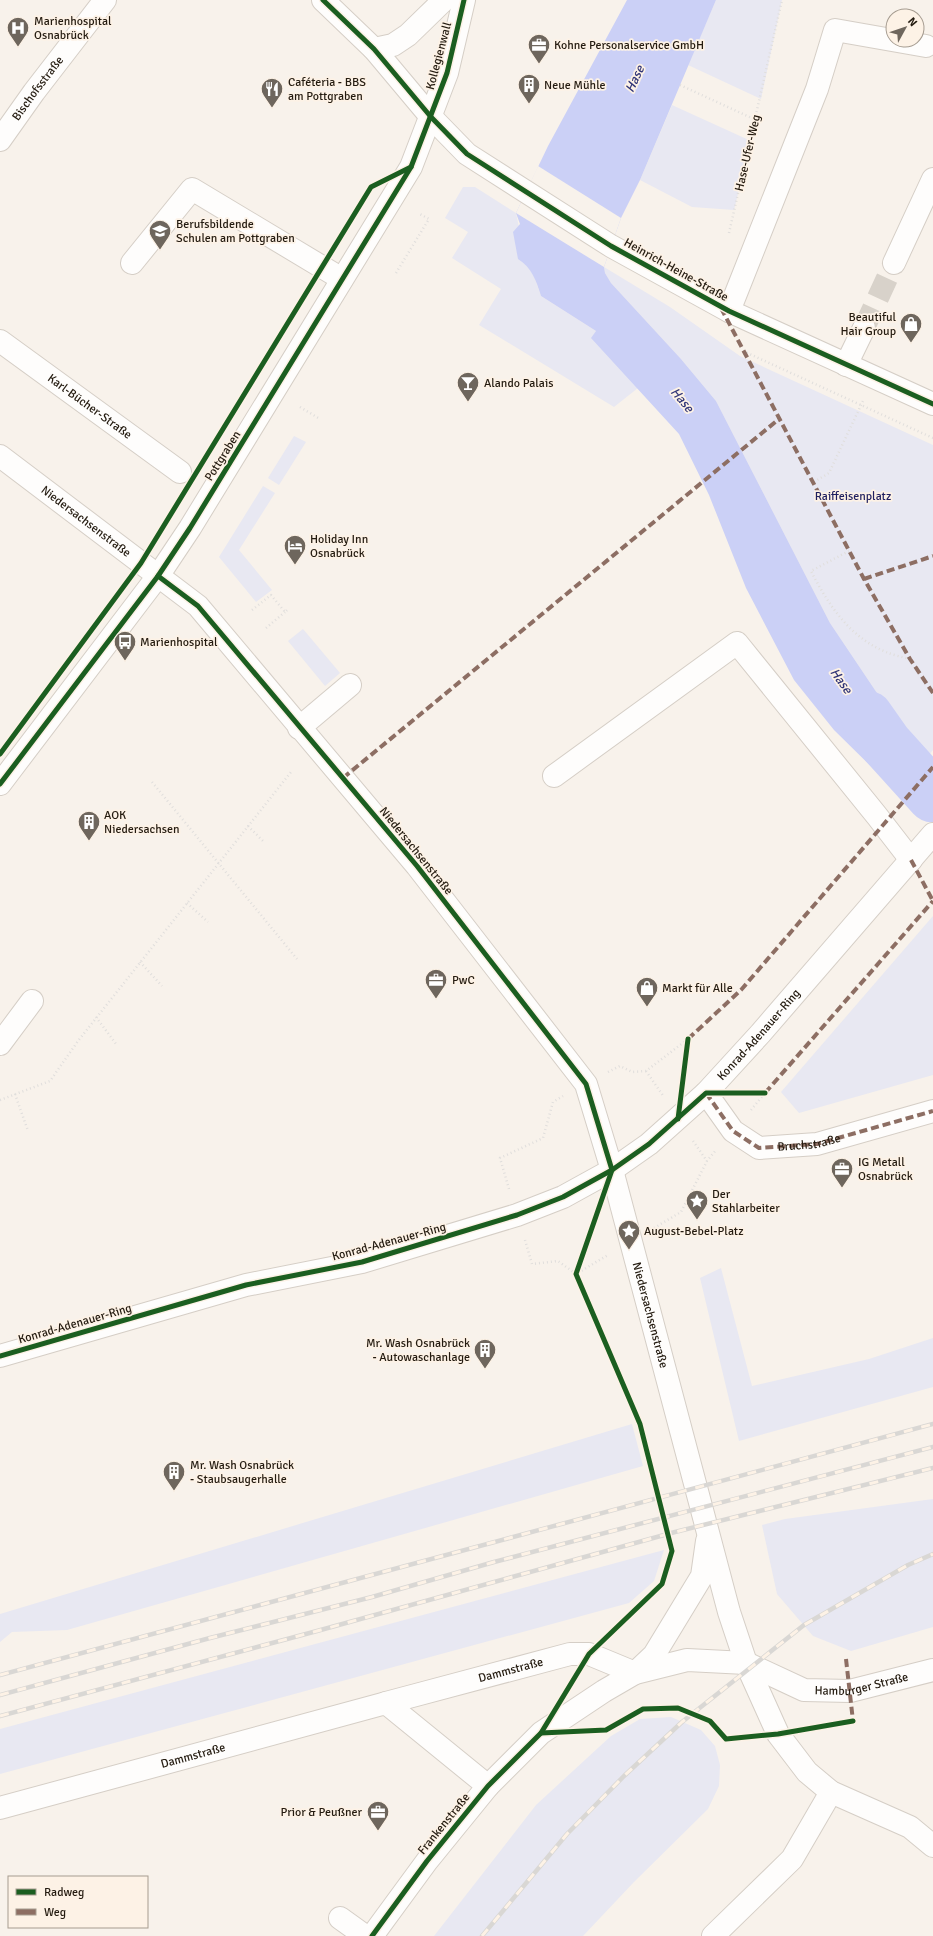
<svg xmlns="http://www.w3.org/2000/svg" width="933" height="1936" font-family="Signika,sans-serif">
<style>
.green{fill:#e8e8f2}
.water{fill:#cbd0f6}
.pier{fill:#f8f2eb}
.lines{fill:none;stroke-linecap:round;stroke-linejoin:round}
.river{stroke:#cbd0f6;stroke-width:53}
.minor-tunnel{stroke:#d8d2ca;stroke-width:22;stroke-dasharray:22 11;stroke-linecap:butt}
.minor-casing{stroke:#d5cec6;stroke-width:24}
.major-casing{stroke:#d5cec6;stroke-width:24}
.path{stroke:#e0dedc;stroke-width:2.5;stroke-dasharray:1 3;stroke-linecap:butt}
.minor{stroke:#fefdfc;stroke-width:22}
.major{stroke:#fefdfc;stroke-width:22}
.rail-casing{stroke:#d9d7d4;stroke-width:4.5}
.rail{stroke:#fdf2e6;stroke-width:3;stroke-dasharray:9;stroke-linecap:butt}
.quiet{stroke:#8d6e63;stroke-width:4;stroke-dasharray:8 4;stroke-linecap:butt}
.cycleway-casing{stroke:#fdf2e6;stroke-width:8}
.cycleway{stroke:#1b5e20;stroke-width:5}
.labels{text-anchor:middle;dominant-baseline:central;stroke-width:3.5;stroke-linejoin:round;paint-order:stroke}
.poi-label{font-size:12px;fill:#241b10;stroke:#fdf2e6;text-anchor:start}
.street-label{font-size:12px;fill:#241b10;stroke:#fdf2e6}
.park-label{font-size:12px;fill:#1f1f5f;stroke:#fdf2e6}
.water-label{font-size:13px;font-style:italic;fill:#313577;stroke:#fdf2e6}
</style>
<rect width="100%" height="100%" fill="#f8f2eb"/>
<!-- green -->
<g class="green">
<path d="M 716,0 L 782,0 L 761,99 L 688,65 Z"/>
<path d="M 672,105 L 751,141 L 734,210 L 692,207 L 640,180 Z"/>
<path d="M 463,187 L 475,187 L 516,213 L 527,265 L 534,276 L 541,296 L 596,331 L 592,338 L 638,388 L 614,407 L 479,325 L 501,289 L 452,258 L 468,232 L 445,218 Z"/>
<path d="M 604,267 L 670,307 L 740,356 L 933,445 L 933,750 L 925,760 L 879,696 L 830,623 L 716,401 L 681,359 L 611,283 L 605,273 Z"/>
<path d="M 294,436 L 306,442 L 279,485 L 268,478 Z"/>
<path d="M 263,486 L 275,493 L 239,550 L 272,590 L 256,602 L 219,557 Z"/>
<path d="M 303,629 L 340,673 L 325,686 L 288,641 Z"/>
<path d="M 933,916 L 933,1075 L 799,1113 L 781,1092 Z"/>
<path d="M 721,1268 L 752,1386 L 869,1359 L 933,1338 L 933,1387 L 739,1441 L 700,1278 Z"/>
<path d="M 632,1424 L 643,1466 L 67,1630 L 12,1632 L 0,1642 L 0,1614 Z"/>
<path d="M 933,1499 L 933,1627 L 851,1651 L 813,1636 L 777,1594 L 762,1525 L 785,1519 Z"/>
<path d="M 664,1550 L 654,1581 L 629,1603 L 0,1774 L 0,1729 Z"/>
<path d="M 671,1717 L 701,1730 L 715,1746 L 720,1765 L 719,1786 L 708,1809 L 634,1882 L 583,1936 L 434,1936 L 536,1805 L 611,1736 L 640,1719 Z"/>
</g>
<!-- water -->
<path class="water" d="M 627,0 L 716,0 L 640,180 L 621,218 L 604,267 L 605,273 L 611,283 L 681,359 L 716,401 L 830,623 L 879,696 L 925,760 L 897,792 L 834,730 L 794,680 L 746,588 L 709,495 L 679,434 L 591,338 L 596,331 L 541,296 C 536,280 532,268 518,259 L 513,232 L 520,224 L 516,213 L 548,146 Z"/>
<!-- pier -->
<g class="pier">
<path d="M 538,166 L 621,218 L 604,267 L 516,213 Z"/>
<path d="M 926,758 L 926,761 L 898,794 L 895,794 Z"/>
</g>
<g class="lines">
<!-- river -->
<path class="river" d="M 867,717 L 886,744 L 933,796"/>
<!-- minor-tunnel -->
<path class="minor-tunnel" d="M 864,328 L 894,263"/>
<!-- minor casing -->
<g class="minor-casing">
<g id="minor">
<path d="M 323,0 L 374,49 L 431,117 L 467,154 L 611,246 L 729,311 L 933,404"/>
<path d="M 374,49 L 393,45 L 408,35 L 444,0"/>
<path id="s1" d="M 0,140 L 34,92 L 105,0"/>
<path d="M 132,263 L 192,189 L 342,279"/>
<path d="M 894,263 L 933,179"/>
<path d="M 729,311 L 817,89 L 835,30 L 926,46"/>
<path id="s2" d="M 0,341 L 180,472"/>
<path d="M 846,365 L 864,328"/>
<path id="s3" d="M 0,456 L 198,606 L 417,866 L 586,1084 L 612,1170 L 729,1612 L 746,1663 L 778,1734 L 807,1772 L 831,1792 L 910,1827 L 933,1846"/>
<path d="M 299,728 L 350,685"/>
<path d="M 554,776 L 737,643 L 877,816 L 911,860"/>
<path d="M 0,784 L 158,576 L 190,528 L 411,167 L 447,73 L 464,0"/>
<path d="M 0,1044 L 32,1001"/>
<path id="s4" d="M 706,1093 L 733,1131 L 759,1148 L 817,1144 L 933,1111"/>
<path d="M 635,1673 L 654,1655 L 702,1576 L 707,1541"/>
<path id="s5" d="M 386,1703 L 570,1654 L 589,1654 L 635,1673"/>
<path id="s6" d="M 0,1808 L 386,1703 L 488,1786"/>
<path d="M 340,1918 L 365,1936"/>
<path id="s7" d="M 372,1936 L 427,1861 L 488,1786 L 541,1733 L 604,1691 L 635,1673 L 687,1660 L 746,1663 L 804,1690 L 850,1691 L 933,1670"/>
<path d="M 713,1936 L 792,1859 L 831,1792"/>
</g>
</g>
<!-- major casing -->
<g class="major-casing">
<g id="major">
<path id="s8" d="M 0,1356 L 246,1285 L 362,1262 L 517,1215 L 563,1197 L 612,1170 L 649,1144 L 706,1093 L 760,1034 L 933,834"/>
</g>
</g>
<!-- path -->
<g class="path">
<path d="M 680,85 L 756,120"/>
<path d="M 729,233 L 782,0"/>
<path d="M 396,273 L 429,219 L 418,213"/>
<path d="M 743,351 L 933,438"/>
<path d="M 300,407 L 320,419"/>
<path d="M 814,482 L 829,473 L 863,401"/>
<path d="M 849,551 L 811,571 C 828,604 849,637 886,652 C 893,655 902,657 910,659"/>
<path d="M 252,610 L 271,595 L 285,612 L 288,609"/>
<path d="M 266,628 L 285,612"/>
<path d="M 152,782 L 297,959"/>
<path d="M 248,826 L 263,841"/>
<path d="M 187,903 L 208,922"/>
<path d="M 140,962 L 162,986"/>
<path d="M 96,1017 L 116,1044"/>
<path d="M 646,1071 L 664,1097"/>
<path d="M 608,1072 L 620,1066 L 632,1072 L 646,1071 L 688,1039"/>
<path d="M 15,1094 L 28,1131"/>
<path d="M 0,1100 L 50,1081 L 78,1041 L 291,772"/>
<path d="M 751,1110 L 765,1093"/>
<path d="M 693,1141 L 707,1161"/>
<path d="M 509,1189 L 500,1158 L 543,1138 L 553,1102 L 563,1096"/>
<path d="M 654,1228 L 681,1212 L 707,1161 L 716,1150"/>
<path d="M 525,1240 L 532,1264 L 558,1261 L 576,1274 L 608,1255"/>
</g>
<!-- minor -->
<use href="#minor" class="minor"/>
<!-- major -->
<use href="#major" class="major"/>
<!-- rail casing -->
<g class="rail-casing">
<g id="rail">
<path d="M 0,1675 L 933,1424"/>
<path d="M 0,1695 L 210,1638 L 372,1597 L 494,1562 L 933,1447"/>
<path d="M 0,1716 L 317,1631 L 675,1532 L 933,1468"/>
<path d="M 482,1936 L 567,1834 L 624,1776 L 682,1722 L 804,1625 L 908,1565 L 933,1554"/>
</g>
</g>
<!-- rail -->
<use href="#rail" class="rail"/>
<!-- quiet -->
<g class="quiet">
<path d="M 721,308 L 864,579 L 910,659 L 933,693"/>
<path d="M 864,579 L 933,556"/>
<path d="M 343,778 L 779,419"/>
<path d="M 911,860 L 933,901"/>
<path d="M 688,1039 L 741,990 L 933,767"/>
<path d="M 706,1093 L 733,1131 L 759,1148 L 817,1144 L 933,1111"/>
<path d="M 765,1093 L 933,901"/>
<path d="M 846,1659 L 853,1721 L 850,1722"/>
</g>
<!-- cycleway casing -->
<g class="cycleway-casing">
<g id="cycleway">
<path d="M 323,0 L 374,49 L 431,117 L 467,154 L 611,246 L 729,311 L 933,404"/>
<path d="M 158,576 L 198,606 L 417,866 L 586,1084 L 612,1170"/>
<path d="M 0,754 L 141,563 L 371,187 L 411,167"/>
<path d="M 0,784 L 158,576 L 190,528 L 411,167 L 447,73 L 464,0"/>
<path d="M 678,1119 L 688,1039"/>
<path d="M 0,1356 L 246,1285 L 362,1262 L 517,1215 L 563,1197 L 612,1170 L 649,1144 L 706,1093 L 765,1093"/>
<path d="M 541,1733 L 606,1730 L 643,1709 L 678,1708 L 710,1721 L 726,1739 L 778,1734 L 853,1721"/>
<path d="M 372,1936 L 427,1861 L 488,1786 L 541,1733 L 589,1654 L 662,1584 L 672,1551 L 640,1424 L 576,1274 L 612,1170"/>
</g>
</g>
<!-- cycleway -->
<use href="#cycleway" class="cycleway"/>
</g>
<!-- icons -->
<defs>
<g id="hospital-pin" transform="scale(1.15)"><path d="M0 17L-7.5 6A9.5 9.5 0 1 1 7.5 6Z" fill="#6e665d" stroke="#fdf2e6"/><path d="M-5-5h3v3.5h4V-5h3V5h-3V1.5h-4V5h-3Z" fill="#fff"/></g>
<g id="office-pin" transform="scale(1.15)"><path d="M0 17L-7.5 6A9.5 9.5 0 1 1 7.5 6Z" fill="#6e665d" stroke="#fdf2e6"/><path d="M-6-3h4V-5.5h4V-3h4V5H-6ZM-1-4.5V-3h2v-1.5ZM-6 0V1H6V0Z" fill="#fff"/></g>
<g id="building-pin" transform="scale(1.15)"><path d="M0 17L-7.5 6A9.5 9.5 0 1 1 7.5 6Z" fill="#6e665d" stroke="#fdf2e6"/><path d="M-4-6H4V6H1V3H-1V6H-4ZM-2.5-4.3h1.7v1.8h-1.7ZM.8-4.3h1.7v1.8H.8ZM-2.5-1h1.7V.8h-1.7ZM.8-1h1.7V.8H.8Z" fill="#fff"/></g>
<g id="restaurant-pin" transform="scale(1.15)"><path d="M0 17L-7.5 6A9.5 9.5 0 1 1 7.5 6Z" fill="#6e665d" stroke="#fdf2e6"/><path d="M-5-6h1v4h1v-4h1v4h1v-4h1v5L-1.5 .5V6h-2V.5L-5-1ZM5-6V6H3V1.5H1.5Q1.5-4 5-6Z" fill="#fff"/></g>
<g id="school-pin" transform="scale(1.15)"><path d="M0 17L-7.5 6A9.5 9.5 0 1 1 7.5 6Z" fill="#6e665d" stroke="#fdf2e6"/><path d="M0-5L7-2L0 1L-7-2ZM-4 1L0 2.5L4 1V4Q0 6-4 4Z" fill="#fff"/></g>
<g id="shop-pin" transform="scale(1.15)"><path d="M0 17L-7.5 6A9.5 9.5 0 1 1 7.5 6Z" fill="#6e665d" stroke="#fdf2e6"/><path d="M-5-2.5h2.3a2.7 3.5 0 0 1 5.4 0H5L5.5 6h-11ZM-1.5-2.5h3a1.5 2.3 0 0 0-3 0Z" fill="#fff"/></g>
<g id="bar-pin" transform="scale(1.15)"><path d="M0 17L-7.5 6A9.5 9.5 0 1 1 7.5 6Z" fill="#6e665d" stroke="#fdf2e6"/><path d="M-6-5H6L.8 .8V4.5H3.5V6h-7V4.5H-.8V.8Z" fill="#fff"/></g>
<g id="hotel-pin" transform="scale(1.15)"><path d="M0 17L-7.5 6A9.5 9.5 0 1 1 7.5 6Z" fill="#6e665d" stroke="#fdf2e6"/><path d="M-6-4.5h1.5V1H6V5H4.5V3h-9V5H-6ZM-4 0a1.8 1.8 0 1 1 3.6 0ZM.5 0V-2.5h3Q6-2.5 6 0Z" fill="#fff"/></g>
<g id="bus-pin" transform="scale(1.15)"><path d="M0 17L-7.5 6A9.5 9.5 0 1 1 7.5 6Z" fill="#6e665d" stroke="#fdf2e6"/><path d="M-5-6H5V4H4V6H2V4H-2V6H-4V4H-5ZM-3.5-4V0h7V-4ZM-3.5 1.2v1.5H-2V1.2ZM2 1.2v1.5H3.5V1.2Z" fill="#fff"/></g>
<g id="sight-pin" transform="scale(1.15)"><path d="M0 17L-7.5 6A9.5 9.5 0 1 1 7.5 6Z" fill="#6e665d" stroke="#fdf2e6"/><path d="M0-6L1.8-2.2L6-1.7L2.9 1.2L3.7 5.4L0 3.3L-3.7 5.4L-2.9 1.2L-6-1.7L-1.8-2.2Z" fill="#fff"/></g>
</defs>
<g fill-rule="evenodd">
<use href="#hospital-pin" x="18" y="28"/>
<use href="#office-pin" x="539" y="45"/>
<use href="#building-pin" x="529" y="85"/>
<use href="#restaurant-pin" x="272" y="89"/>
<use href="#school-pin" x="160" y="231"/>
<use href="#shop-pin" x="911" y="324"/>
<use href="#bar-pin" x="468" y="383"/>
<use href="#hotel-pin" x="295" y="546"/>
<use href="#bus-pin" x="125" y="642"/>
<use href="#building-pin" x="89" y="822"/>
<use href="#office-pin" x="436" y="980"/>
<use href="#shop-pin" x="647" y="988"/>
<use href="#office-pin" x="842" y="1169"/>
<use href="#sight-pin" x="697" y="1201"/>
<use href="#sight-pin" x="629" y="1231"/>
<use href="#building-pin" x="485" y="1350"/>
<use href="#building-pin" x="174" y="1472"/>
<use href="#office-pin" x="378" y="1812"/>
</g>
<g class="labels">
<!-- poi labels -->
<g class="poi-label">
<text x="34" y="21">Marienhospital<tspan x="34" dy="14">Osnabrück</tspan></text>
<text x="554" y="45">Kohne Personalservice GmbH</text>
<text x="288" y="82">Caféteria - BBS<tspan x="288" dy="14">am Pottgraben</tspan></text>
<text x="544" y="85">Neue Mühle</text>
<text x="176" y="224">Berufsbildende<tspan x="176" dy="14">Schulen am Pottgraben</tspan></text>
<text x="896" y="317" text-anchor="end">Beautiful<tspan x="896" dy="14">Hair Group</tspan></text>
<text x="484" y="383">Alando Palais</text>
<text x="310" y="539">Holiday Inn<tspan x="310" dy="14">Osnabrück</tspan></text>
<text x="140" y="642">Marienhospital</text>
<text x="104" y="815">AOK<tspan x="104" dy="14">Niedersachsen</tspan></text>
<text x="452" y="980">PwC</text>
<text x="662" y="988">Markt für Alle</text>
<text x="858" y="1162">IG Metall<tspan x="858" dy="14">Osnabrück</tspan></text>
<text x="712" y="1194">Der<tspan x="712" dy="14">Stahlarbeiter</tspan></text>
<text x="644" y="1231">August-Bebel-Platz</text>
<text x="470" y="1343" text-anchor="end">Mr. Wash Osnabrück<tspan x="470" dy="14">- Autowaschanlage</tspan></text>
<text x="190" y="1465">Mr. Wash Osnabrück<tspan x="190" dy="14">- Staubsaugerhalle</tspan></text>
<text x="362" y="1812" text-anchor="end">Prior &amp; Peußner</text>
</g>
<!-- street labels -->
<g class="street-label">
<text transform="translate(439 56) rotate(-75)">Kollegienwall</text>
<text stroke="none"><textPath href="#s1" startOffset="64">Bischofsstraße</textPath></text>
<text transform="translate(748 153) rotate(-77)">Hase-Ufer-Weg</text>
<text transform="translate(676 270) rotate(29)">Heinrich-Heine-Straße</text>
<text stroke="none"><textPath href="#s2" startOffset="111">Karl-Bücher-Straße</textPath></text>
<text transform="translate(223 456) rotate(-58)">Pottgraben</text>
<text stroke="none"><textPath href="#s3" startOffset="108">Niedersachsenstraße</textPath></text>
<text transform="translate(416 851) rotate(51)">Niedersachsenstraße</text>
<text stroke="none"><textPath href="#s8" startOffset="842">Konrad-Adenauer-Ring</textPath></text>
<text stroke="none"><textPath href="#s4" startOffset="128">Bruchstraße</textPath></text>
<text transform="translate(389 1242) rotate(-15)">Konrad-Adenauer-Ring</text>
<text stroke="none"><textPath href="#s3" startOffset="1104">Niedersachsenstraße</textPath></text>
<text transform="translate(75 1324) rotate(-16)">Konrad-Adenauer-Ring</text>
<text stroke="none"><textPath href="#s5" startOffset="129">Dammstraße</textPath></text>
<text stroke="none"><textPath href="#s7" startOffset="611">Hamburger Straße</textPath></text>
<text stroke="none"><textPath href="#s6" startOffset="200">Dammstraße</textPath></text>
<text transform="translate(444 1824) rotate(-51)">Frankenstraße</text>
</g>
<!-- park labels -->
<g class="park-label">
<text x="853" y="496">Raiffeisenplatz</text>
</g>
<!-- water labels -->
<g class="water-label">
<text transform="translate(635 79) rotate(-65)">Hase</text>
<text transform="translate(682 400) rotate(50)">Hase</text>
<text transform="translate(841 681) rotate(55)">Hase</text>
</g>
</g>
<!-- legend -->
<rect x="8" y="1876" width="140" height="52" fill="#fdf2e6" stroke="#a69c90"/>
<rect x="16" y="1889" width="20" height="6" fill="#1b5e20" stroke="#a69c90"/>
<text x="44" y="1896" font-size="12" fill="#241b10">Radweg</text>
<rect x="16" y="1909" width="20" height="6" fill="#8d6e63" stroke="#a69c90"/>
<text x="44" y="1916" font-size="12" fill="#241b10">Weg</text>
<!-- north arrow -->
<g transform="translate(905 28) rotate(50)"><circle r="19" fill="#fdf2e6" stroke="#a69c90"/>
<path d="M0-3L7 15L0 10L-7 15Z" fill="#6e665d"/>
<text y="-6" font-size="11" font-weight="bold" text-anchor="middle" fill="#241b10">N</text>
</g>
</svg>
